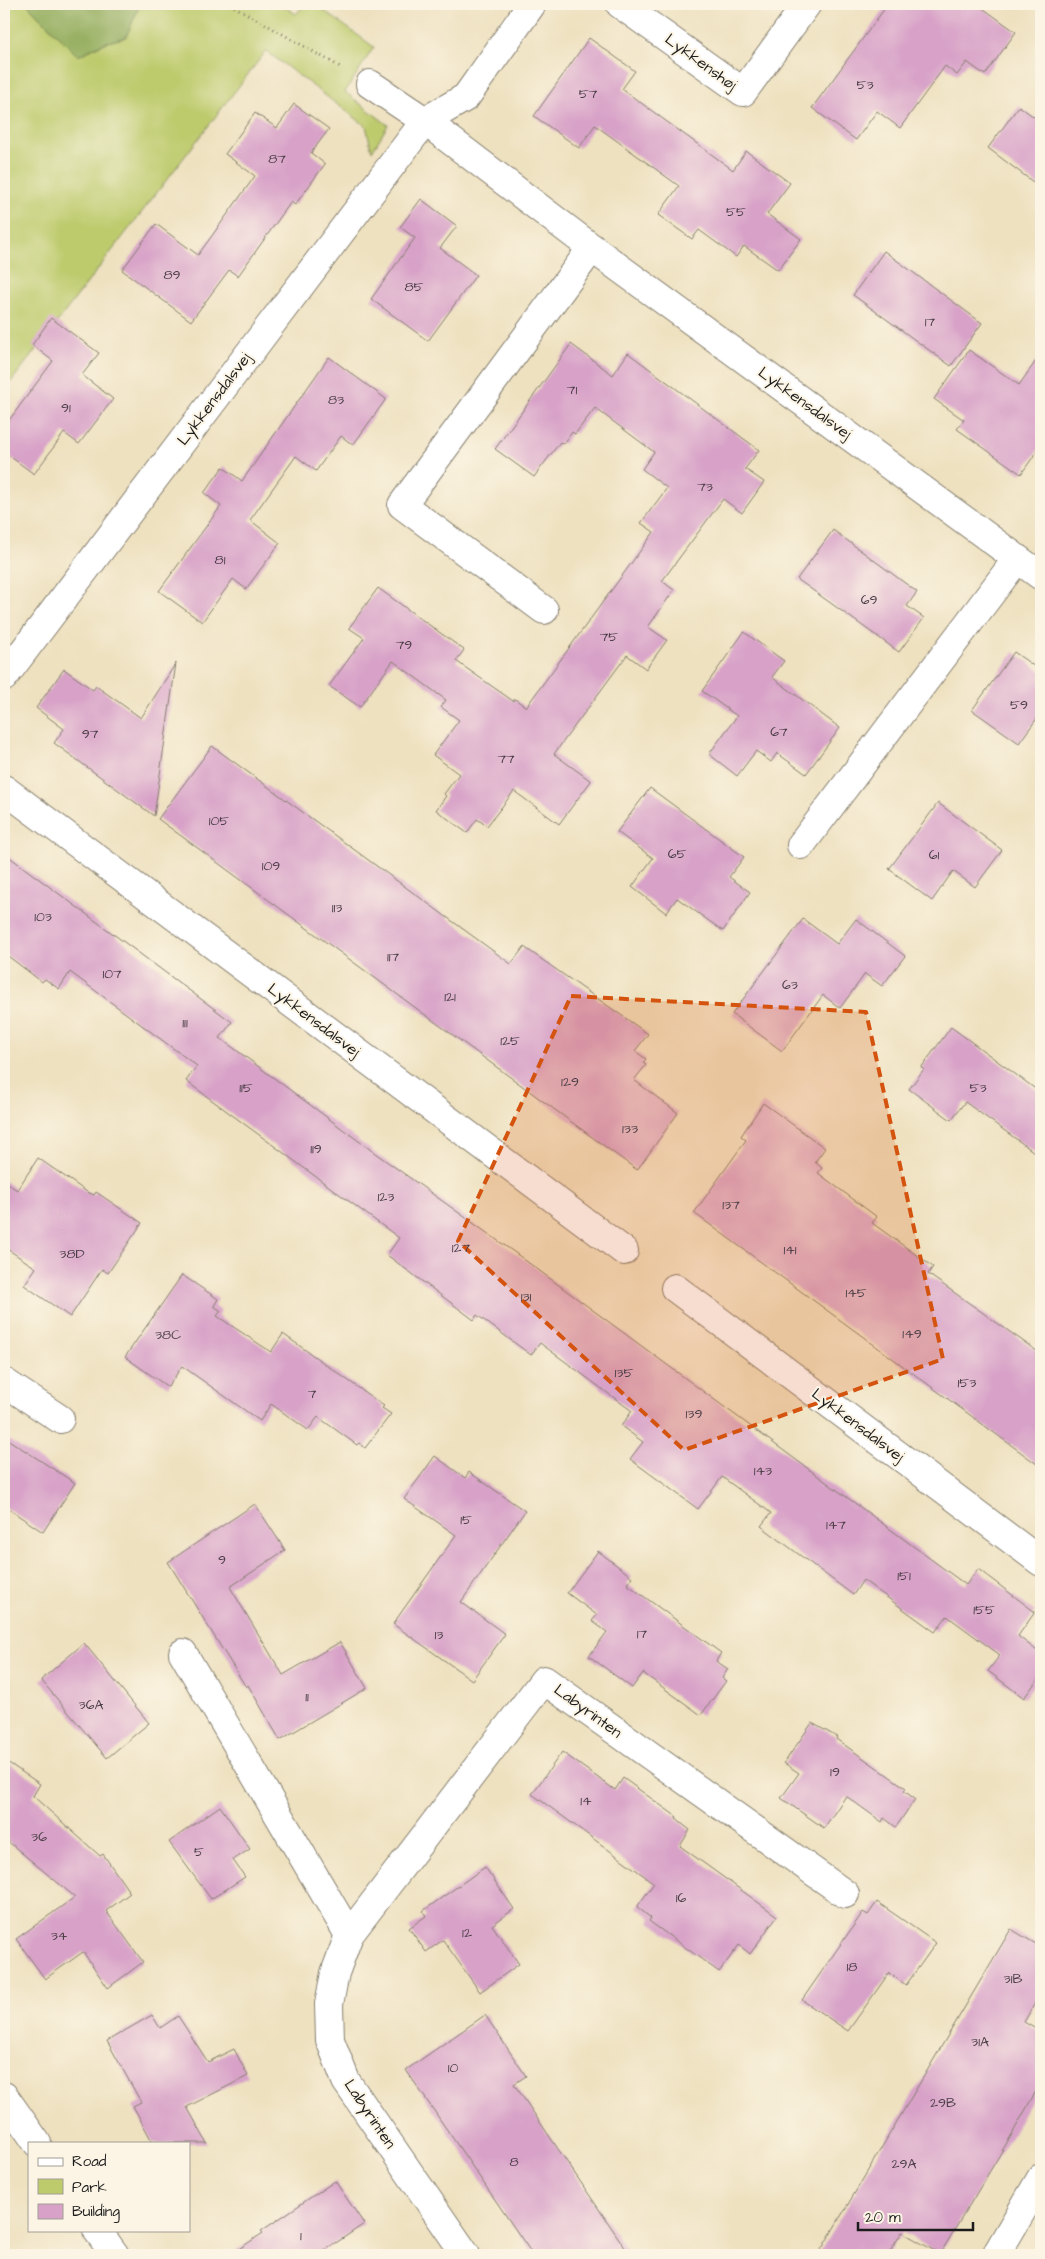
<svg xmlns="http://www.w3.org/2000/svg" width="1045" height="2259" font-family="'Architects Daughter',sans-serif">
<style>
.green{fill:#becb6d;stroke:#6d7444}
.forest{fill:#96af60;stroke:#59663e}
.building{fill:#d8a2c8}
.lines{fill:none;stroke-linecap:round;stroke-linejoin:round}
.minor-casing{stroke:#857e6e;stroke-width:30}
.tertiary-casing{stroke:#857e6e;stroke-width:30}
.path{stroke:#857e6e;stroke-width:3;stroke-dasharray:1 4;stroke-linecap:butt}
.minor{stroke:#fff;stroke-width:28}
.tertiary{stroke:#fff;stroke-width:28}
.marked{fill:#d4530e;fill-opacity:0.2;stroke:#d4530e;stroke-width:4;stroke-dasharray:10 6;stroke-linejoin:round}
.labels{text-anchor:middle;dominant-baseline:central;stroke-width:4;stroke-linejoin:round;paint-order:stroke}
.number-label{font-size:14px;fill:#4b3e47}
.street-label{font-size:16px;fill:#1c1c1c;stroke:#fcf5e5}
</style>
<rect width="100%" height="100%" fill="#fcf5e5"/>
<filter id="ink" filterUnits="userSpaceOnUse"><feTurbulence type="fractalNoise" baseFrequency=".02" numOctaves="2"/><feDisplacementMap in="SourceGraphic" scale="10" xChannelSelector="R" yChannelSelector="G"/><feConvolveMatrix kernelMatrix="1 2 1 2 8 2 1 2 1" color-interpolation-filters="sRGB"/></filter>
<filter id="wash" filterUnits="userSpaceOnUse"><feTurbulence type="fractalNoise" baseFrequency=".0096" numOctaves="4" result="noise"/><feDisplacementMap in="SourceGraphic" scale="20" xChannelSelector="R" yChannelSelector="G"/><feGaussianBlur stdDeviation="1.12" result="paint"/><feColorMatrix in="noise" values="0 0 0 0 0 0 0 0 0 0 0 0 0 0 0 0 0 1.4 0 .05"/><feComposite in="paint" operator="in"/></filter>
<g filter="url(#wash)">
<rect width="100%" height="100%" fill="#eee1c0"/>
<!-- green -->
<path class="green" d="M 4,4 L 27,4 L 78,56 L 104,43 L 126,37 L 140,4 L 280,4 L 296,14 L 305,4 L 315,4 L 374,47 L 345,92 L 388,125 L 372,151 L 366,126 L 266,51 L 4,391 Z"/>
<!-- forest -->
<path class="forest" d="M 27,4 L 140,4 L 126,37 L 104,43 L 78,56 Z"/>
<g id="blocks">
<!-- building -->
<g class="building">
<path d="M 888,4 L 977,4 L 1016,32 L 985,75 L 967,62 L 957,75 L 945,66 L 900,128 L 877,111 L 856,140 L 812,108 Z"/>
<path d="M 589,38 L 635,71 L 622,89 L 733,170 L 746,151 L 790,183 L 767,214 L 801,239 L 778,270 L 744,246 L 736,257 L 699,230 L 692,239 L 658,215 L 679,186 L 595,125 L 579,148 L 534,116 Z"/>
<path d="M 294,104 L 329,129 L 311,153 L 325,164 L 295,205 L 291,202 L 238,276 L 229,270 L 191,321 L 122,270 L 156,224 L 198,255 L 255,176 L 225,154 L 255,113 L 277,128 Z"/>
<path d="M 1019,106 L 1041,122 L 1041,188 L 988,148 Z"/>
<path d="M 421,199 L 457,226 L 440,248 L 476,275 L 428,341 L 371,299 L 415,238 L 400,227 Z"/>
<path d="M 884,251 L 982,323 L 951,366 L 853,295 Z"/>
<path d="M 51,318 L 99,353 L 82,375 L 113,399 L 79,444 L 64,433 L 34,474 L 4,452 L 4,427 L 53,361 L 32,345 Z"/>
<path d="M 571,344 L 613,375 L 628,353 L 759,450 L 745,469 L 764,482 L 742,513 L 723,499 L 662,581 L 674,590 L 648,627 L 667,640 L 646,669 L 627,655 L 554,754 L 591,781 L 559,824 L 514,791 L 487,826 L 477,819 L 467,833 L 436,810 L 446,796 L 444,794 L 459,774 L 433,755 L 459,720 L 441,707 L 446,700 L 393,661 L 360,707 L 329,686 L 364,638 L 349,628 L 378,588 L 464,650 L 456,661 L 513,701 L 515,699 L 526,707 L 654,532 L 641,523 L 667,488 L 642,469 L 654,452 L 595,408 L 575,434 L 572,432 L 564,444 L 560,442 L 534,477 L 495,449 Z"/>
<path d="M 969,350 L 1019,385 L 1041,354 L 1041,446 L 1021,474 L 957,429 L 964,420 L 934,399 Z"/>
<path d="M 329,357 L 386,399 L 353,445 L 341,436 L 316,471 L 296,456 L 250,520 L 280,543 L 246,589 L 233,579 L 202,622 L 159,591 L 221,506 L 204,493 L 223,467 L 242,481 Z"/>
<path d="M 833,530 L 917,592 L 907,606 L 924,618 L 899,652 L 797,579 Z"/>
<path d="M 744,632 L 784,661 L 772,677 L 840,728 L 806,774 L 777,753 L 771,762 L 756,751 L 737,776 L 709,754 L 737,716 L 702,691 Z"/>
<path d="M 1014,652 L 1041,671 L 1041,713 L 1019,743 L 972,710 Z"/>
<path d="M 176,663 L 154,816 L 54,743 L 64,729 L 36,708 L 64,669 L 93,690 L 96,686 L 141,718 Z"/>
<path d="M 212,746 L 511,964 L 524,947 L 648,1034 L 635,1051 L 646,1059 L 643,1063 L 646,1065 L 634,1080 L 678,1113 L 637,1170 L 158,819 Z"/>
<path d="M 650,788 L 744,857 L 729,877 L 750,892 L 723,931 L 677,898 L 666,913 L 632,887 L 653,858 L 617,832 Z"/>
<path d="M 938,803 L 1002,850 L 975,887 L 953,871 L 932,901 L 889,869 Z"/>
<path d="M 4,853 L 232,1022 L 220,1038 L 375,1153 L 518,1255 L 966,1585 L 978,1569 L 1035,1612 L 1018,1636 L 1041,1654 L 1041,1675 L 1024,1698 L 988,1671 L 1000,1655 L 947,1616 L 935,1632 L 863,1580 L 853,1595 L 761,1526 L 771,1513 L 722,1477 L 698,1509 L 630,1459 L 643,1442 L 621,1426 L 632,1411 L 540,1343 L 531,1355 L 477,1315 L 474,1320 L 387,1255 L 399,1238 L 186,1081 L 197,1066 L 70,972 L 59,989 L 45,979 L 42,982 L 4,953 Z"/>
<path d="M 803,919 L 837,944 L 856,919 L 905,956 L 882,986 L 865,974 L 840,1008 L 823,995 L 782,1051 L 732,1014 Z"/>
<path d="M 951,1027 L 1041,1093 L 1041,1157 L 965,1102 L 951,1120 L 909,1089 L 924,1069 L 921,1068 Z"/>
<path d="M 763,1103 L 825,1148 L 815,1162 L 822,1168 L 818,1173 L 877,1217 L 872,1223 L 933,1267 L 928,1274 L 1041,1354 L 1041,1467 L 694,1213 L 746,1140 L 741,1136 Z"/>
<path d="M 38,1158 L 87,1192 L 94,1195 L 96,1192 L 142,1223 L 108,1273 L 102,1269 L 70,1317 L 24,1285 L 36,1268 L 4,1247 L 4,1181 L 17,1190 Z"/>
<path d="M 182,1275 L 218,1299 L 214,1306 L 221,1311 L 217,1316 L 271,1352 L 283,1334 L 384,1406 L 382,1408 L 391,1414 L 365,1448 L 359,1443 L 357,1445 L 318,1417 L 308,1430 L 271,1404 L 260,1421 L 182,1366 L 168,1387 L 125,1357 Z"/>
<path d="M 4,1437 L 75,1483 L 43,1532 L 4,1506 Z"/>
<path d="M 435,1456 L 465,1478 L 469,1472 L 525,1511 L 461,1602 L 505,1634 L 472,1680 L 393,1624 L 456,1535 L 404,1499 Z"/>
<path d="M 255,1504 L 285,1550 L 230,1587 L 283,1675 L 340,1642 L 367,1688 L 280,1740 L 248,1685 L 246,1687 L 168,1562 Z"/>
<path d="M 598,1551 L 632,1577 L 627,1584 L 721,1653 L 716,1661 L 728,1669 L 722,1678 L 726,1681 L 701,1715 L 643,1673 L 632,1688 L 589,1656 L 607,1632 L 592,1621 L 597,1615 L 567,1593 Z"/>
<path d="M 84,1643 L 149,1723 L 107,1758 L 41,1680 Z"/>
<path d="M 812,1723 L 837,1737 L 836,1739 L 906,1788 L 904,1791 L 915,1799 L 896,1827 L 884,1818 L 882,1822 L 846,1796 L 824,1828 L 781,1798 L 799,1773 L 784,1763 Z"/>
<path d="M 562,1752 L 615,1790 L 623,1778 L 677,1817 L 676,1819 L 690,1830 L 680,1846 L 777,1916 L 750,1954 L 739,1945 L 719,1972 L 649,1921 L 651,1918 L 637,1907 L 654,1883 L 532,1794 Z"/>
<path d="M 4,1760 L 40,1784 L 33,1796 L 100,1856 L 103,1854 L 130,1893 L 106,1911 L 143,1962 L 108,1988 L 83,1952 L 45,1979 L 16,1939 L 75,1897 L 5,1839 L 4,1841 Z"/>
<path d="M 220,1806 L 250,1849 L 233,1860 L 245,1877 L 211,1899 L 169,1842 Z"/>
<path d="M 485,1867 L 514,1909 L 492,1925 L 519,1964 L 480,1992 L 443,1940 L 426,1952 L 409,1928 L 426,1916 L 423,1911 Z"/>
<path d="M 877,1902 L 936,1943 L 906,1985 L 889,1973 L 848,2031 L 802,2000 L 863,1912 L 868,1915 Z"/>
<path d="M 1011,1929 L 1041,1947 L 1041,1993 L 1024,2022 L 1041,2032 L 1041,2082 L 1011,2136 L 940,2254 L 902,2232 L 888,2255 L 818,2255 Z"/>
<path d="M 152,2015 L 160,2028 L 178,2016 L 208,2062 L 234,2049 L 248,2076 L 187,2107 L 207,2143 L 153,2143 L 133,2106 L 141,2102 L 107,2041 Z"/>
<path d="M 485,2015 L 526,2076 L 514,2084 L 630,2255 L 533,2255 L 406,2070 Z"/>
<path d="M 335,2181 L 364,2224 L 318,2255 L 230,2255 L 263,2233 L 261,2231 Z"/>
</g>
</g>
</g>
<g filter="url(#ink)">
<use href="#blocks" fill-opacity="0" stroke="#857e6e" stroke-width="1"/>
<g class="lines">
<!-- minor casing -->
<g class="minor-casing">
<g id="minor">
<path d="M 620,4 L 743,92 L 807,4"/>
<path d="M 370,84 L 425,121 L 592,248 L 1041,576"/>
<path d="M 544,610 L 402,505 L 592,248"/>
<path d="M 4,677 L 425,121 L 466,97 L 532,4"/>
<path d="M 4,789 L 624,1251"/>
<path d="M 801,845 L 1017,559"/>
<path d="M 675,1288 L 1041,1562"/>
<path d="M 4,1382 L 60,1419"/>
<path d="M 183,1653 L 349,1935"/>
<path d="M 466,2255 L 346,2081 L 330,2040 L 329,2004 L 335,1973 L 349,1935 L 544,1680 L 845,1894"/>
<path d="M 996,2255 L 1041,2178"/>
</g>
</g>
<!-- tertiary casing -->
<g class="tertiary-casing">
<g id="tertiary">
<path d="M 4,2096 L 37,2143"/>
<path d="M 97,2230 L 115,2255"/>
</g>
</g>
<!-- path -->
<path class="path" d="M 230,4 L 342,68"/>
<!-- minor -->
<use href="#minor" class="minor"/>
<!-- tertiary -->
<use href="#tertiary" class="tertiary"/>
</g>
</g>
<!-- marked area -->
<path class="marked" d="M 571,996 L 866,1012 L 943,1359 L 684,1450 L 458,1241 Z"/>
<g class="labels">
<!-- number labels -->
<g class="number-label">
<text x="865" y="85">53</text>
<text x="588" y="94">57</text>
<text x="277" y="159">87</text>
<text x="736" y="212">55</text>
<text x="172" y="275">89</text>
<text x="414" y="287">85</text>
<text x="930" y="322">17</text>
<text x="572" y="390">71</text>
<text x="336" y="400">83</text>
<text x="66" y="408">91</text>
<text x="705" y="487">73</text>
<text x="220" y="560">81</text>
<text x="869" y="600">69</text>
<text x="609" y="637">75</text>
<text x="404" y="645">79</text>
<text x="1019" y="705">59</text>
<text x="779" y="732">67</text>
<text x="90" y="734">97</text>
<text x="506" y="759">77</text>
<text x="219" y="821">105</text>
<text x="677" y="854">65</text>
<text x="934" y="855">61</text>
<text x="271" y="866">109</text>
<text x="337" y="908">113</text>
<text x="43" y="917">103</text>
<text x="393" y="957">117</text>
<text x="112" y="974">107</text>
<text x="790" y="985">63</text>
<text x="450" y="997">121</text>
<text x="185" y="1023">111</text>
<text x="510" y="1041">125</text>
<text x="570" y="1082">129</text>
<text x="246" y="1088">115</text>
<text x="978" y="1088">53</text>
<text x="630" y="1129">133</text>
<text x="316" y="1149">119</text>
<text x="386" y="1197">123</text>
<text x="731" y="1205">137</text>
<text x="461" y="1248">127</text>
<text x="790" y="1250">141</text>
<text x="72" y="1254">38D</text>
<text x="856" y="1293">145</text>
<text x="526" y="1297">131</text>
<text x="912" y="1334">149</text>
<text x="168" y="1335">38C</text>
<text x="624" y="1373">135</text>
<text x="967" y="1383">153</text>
<text x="312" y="1394">7</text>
<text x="694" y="1414">139</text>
<text x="763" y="1471">143</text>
<text x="466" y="1520">15</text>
<text x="836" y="1525">147</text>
<text x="222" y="1560">9</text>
<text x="904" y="1576">151</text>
<text x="984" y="1610">155</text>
<text x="642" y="1634">17</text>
<text x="439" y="1635">13</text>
<text x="307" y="1697">11</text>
<text x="91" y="1705">36A</text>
<text x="835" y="1772">19</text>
<text x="586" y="1801">14</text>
<text x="39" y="1837">36</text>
<text x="199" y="1852">5</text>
<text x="681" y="1898">16</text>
<text x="467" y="1933">12</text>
<text x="59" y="1936">34</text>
<text x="852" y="1967">18</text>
<text x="1013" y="1979">31B</text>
<text x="980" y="2042">31A</text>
<text x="453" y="2068">10</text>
<text x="943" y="2103">29B</text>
<text x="514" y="2162">8</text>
<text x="904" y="2164">29A</text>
<text x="301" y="2236">1</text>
</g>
<!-- street labels -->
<g class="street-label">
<text transform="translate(701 62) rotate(36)">Lykkenshøj</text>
<text transform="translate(214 399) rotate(-53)">Lykkensdalsvej</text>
<text transform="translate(805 403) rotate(36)">Lykkensdalsvej</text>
<text transform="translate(314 1020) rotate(37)">Lykkensdalsvej</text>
<text transform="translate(858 1425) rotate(37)">Lykkensdalsvej</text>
<text transform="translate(588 1711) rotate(36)">Labyrinten</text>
<text transform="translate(370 2114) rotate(56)">Labyrinten</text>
</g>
</g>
<!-- margin -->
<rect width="1045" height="2259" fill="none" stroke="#fcf5e5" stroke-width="20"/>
<!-- legend -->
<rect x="28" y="2142" width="162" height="90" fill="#fcf5e5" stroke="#a29e95"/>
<rect x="38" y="2158" width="25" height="8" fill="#ffffff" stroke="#a29e95"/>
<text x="72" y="2166" font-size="15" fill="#1c1c1c">Road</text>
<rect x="38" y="2179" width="25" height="15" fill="#becb6d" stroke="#a29e95"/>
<text x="72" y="2192" font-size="15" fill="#1c1c1c">Park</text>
<rect x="38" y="2204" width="25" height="15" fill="#d8a2c8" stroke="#a29e95"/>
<text x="72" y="2216" font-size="15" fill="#1c1c1c">Building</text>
<!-- scale -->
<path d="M858 2222v8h115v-8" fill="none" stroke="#1c1c1c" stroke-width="2.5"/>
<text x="865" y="2222" font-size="15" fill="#1c1c1c" stroke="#fcf5e5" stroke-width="4" paint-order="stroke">20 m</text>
</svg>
